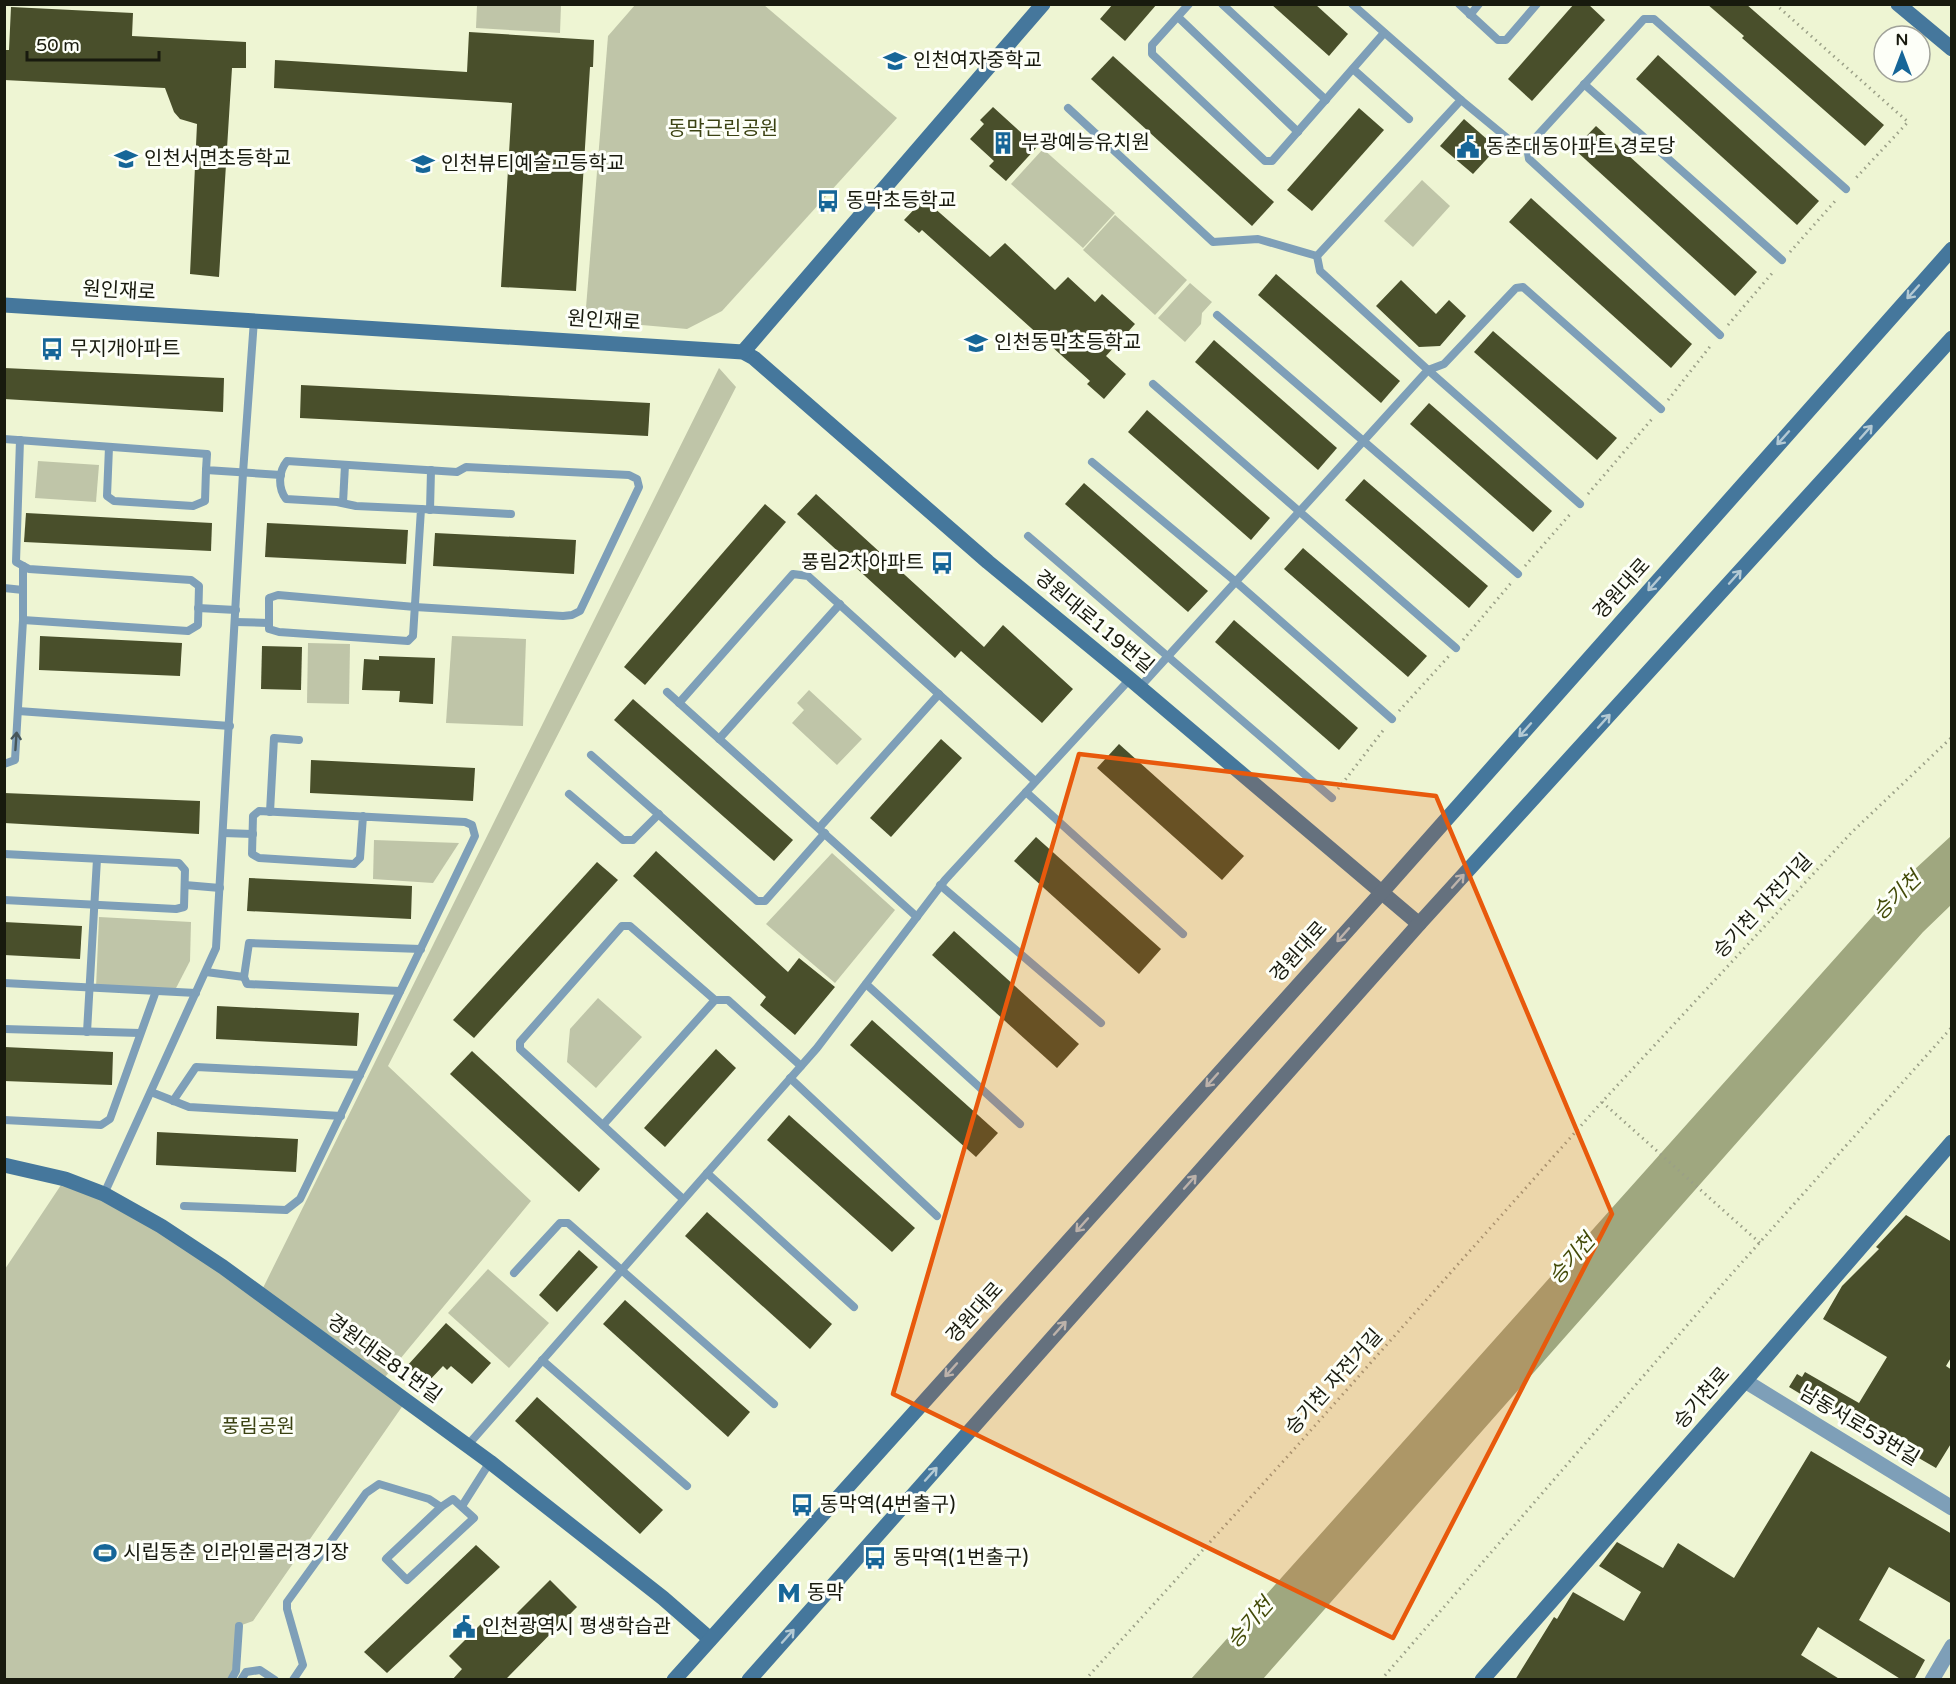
<svg xmlns="http://www.w3.org/2000/svg" width="1956" height="1684" font-family="'Varela Round','Noto Sans KR',sans-serif">
<style>
.green{fill:#bfc5a8}
.water{fill:#9fa77f}
.building{fill:#494f2b}
.lines{fill:none;stroke-linecap:round;stroke-linejoin:round}
.path{stroke:#9ba087;stroke-width:3;stroke-dasharray:1.5 4.5;stroke-linecap:butt}
.lane{stroke:#7e9fb8;stroke-width:8}
.street{stroke:#7e9fb8;stroke-width:15}
.secondary{stroke:#45779c;stroke-width:15}
.oneway{stroke:#b3c9d3}
.oneway2{stroke:#46565a}
.marked{fill:#e8590c;fill-opacity:0.2;stroke:#e8590c;stroke-width:4.5;stroke-linejoin:round}
.labels{text-anchor:middle;dominant-baseline:central;stroke-width:6;stroke-linejoin:round;paint-order:stroke}
.poi-label{font-size:20px;fill:#181a0e;stroke:#fdfff8;text-anchor:start}
.park-label{font-size:20px;fill:#3b4212;stroke:#fdfff8}
.street-label{font-size:20px;fill:#181a0e;stroke:#fdfff8}
.water-label{font-size:21px;font-style:italic;fill:#434b08;stroke:#fdfff8}
</style>
<rect width="100%" height="100%" fill="#eef5d3"/>
<!-- green -->
<g class="green">
<path d="M 477,5 L 561,5 L 560,33 L 476,28 Z"/>
<path d="M 635,5 L 764,5 L 897,118 L 722,311 L 687,329 L 585,320 L 608,36 Z"/>
<path d="M 1043,149 L 1115,213 L 1083,248 L 1011,184 Z"/>
<path d="M 1422,180 L 1450,206 L 1413,247 L 1384,221 Z"/>
<path d="M 1115,215 L 1187,280 L 1155,315 L 1083,250 Z"/>
<path d="M 1190,283 L 1212,302 L 1202,313 L 1201,324 L 1185,342 L 1158,318 Z"/>
<path d="M 719,368 L 736,387 L 388,1066 L 531,1201 L 381,1382 L 406,1401 L 253,1621 L 239,1626 L 231,1679 L 5,1680 L 5,1269 L 65,1179 L 104,1194 L 260,1294 Z"/>
<path d="M 38,461 L 99,465 L 96,502 L 35,498 Z"/>
<path d="M 452,636 L 526,639 L 523,726 L 446,723 Z"/>
<path d="M 308,643 L 350,644 L 349,704 L 307,703 Z"/>
<path d="M 809,690 L 862,739 L 837,765 L 792,723 L 804,710 L 797,703 Z"/>
<path d="M 374,840 L 459,843 L 433,883 L 373,879 Z"/>
<path d="M 832,853 L 895,910 L 835,983 L 766,924 Z"/>
<path d="M 99,917 L 191,922 L 190,961 L 174,992 L 96,988 Z"/>
<path d="M 598,998 L 642,1037 L 596,1088 L 567,1062 L 570,1029 Z"/>
<path d="M 488,1269 L 549,1323 L 509,1368 L 448,1313 Z"/>
</g>
<!-- water -->
<path class="water" d="M 1951,836 L 1951,905 L 1923,932 L 1263,1679 L 1191,1679 L 1914,870 Z"/>
<!-- building -->
<g class="building">
<path d="M 1113,4 L 1157,4 L 1125,41 L 1100,19 Z"/>
<path d="M 1271,4 L 1315,4 L 1348,34 L 1329,56 Z"/>
<path d="M 1574,4 L 1588,4 L 1605,20 L 1532,101 L 1508,79 Z"/>
<path d="M 1707,4 L 1746,4 L 1884,125 L 1865,146 L 1742,38 L 1744,36 Z"/>
<path d="M 11,7 L 133,13 L 132,36 L 246,42 L 246,68 L 232,68 L 219,277 L 190,274 L 197,124 L 180,119 L 174,112 L 165,88 L 4,80 L 4,50 L 9,50 Z"/>
<path d="M 469,32 L 594,40 L 593,67 L 590,67 L 576,291 L 501,287 L 512,103 L 274,88 L 275,60 L 467,72 Z"/>
<path d="M 1658,55 L 1819,201 L 1797,225 L 1636,79 Z"/>
<path d="M 1113,56 L 1274,202 L 1252,226 L 1091,79 Z"/>
<path d="M 993,107 L 1037,147 L 1006,181 L 989,166 L 994,161 L 970,139 L 984,124 L 980,120 Z"/>
<path d="M 1359,108 L 1384,130 L 1312,211 L 1287,190 Z"/>
<path d="M 1464,119 L 1497,148 L 1473,174 L 1440,146 Z"/>
<path d="M 1596,126 L 1757,272 L 1735,296 L 1574,149 Z"/>
<path d="M 1531,198 L 1692,344 L 1671,368 L 1509,222 Z"/>
<path d="M 924,199 L 990,257 L 1005,243 L 1055,290 L 1068,277 L 1095,302 L 1102,294 L 1135,324 L 1106,356 L 1126,374 L 1104,399 L 1087,384 L 1090,381 L 922,230 L 919,233 L 904,220 Z"/>
<path d="M 1276,274 L 1400,381 L 1381,403 L 1258,295 Z"/>
<path d="M 1401,280 L 1436,314 L 1449,300 L 1466,316 L 1440,346 L 1419,347 L 1376,306 Z"/>
<path d="M 1493,331 L 1617,438 L 1597,460 L 1474,352 Z"/>
<path d="M 1214,340 L 1337,448 L 1318,470 L 1195,362 Z"/>
<path d="M 4,368 L 224,378 L 223,412 L 4,399 Z"/>
<path d="M 301,385 L 650,403 L 648,436 L 300,418 Z"/>
<path d="M 1429,403 L 1552,511 L 1533,532 L 1410,424 Z"/>
<path d="M 1147,410 L 1270,518 L 1251,540 L 1128,432 Z"/>
<path d="M 1364,479 L 1488,586 L 1469,608 L 1345,500 Z"/>
<path d="M 1084,483 L 1208,591 L 1188,612 L 1065,504 Z"/>
<path d="M 816,494 L 984,647 L 1003,625 L 1073,689 L 1042,723 L 961,651 L 955,658 L 797,514 Z"/>
<path d="M 765,504 L 786,522 L 645,685 L 624,667 Z"/>
<path d="M 26,513 L 212,523 L 211,551 L 24,542 Z"/>
<path d="M 267,523 L 408,530 L 406,564 L 265,557 Z"/>
<path d="M 435,533 L 576,540 L 574,574 L 433,566 Z"/>
<path d="M 1303,548 L 1427,656 L 1408,677 L 1284,569 Z"/>
<path d="M 1234,620 L 1358,728 L 1339,750 L 1215,642 Z"/>
<path d="M 40,636 L 182,643 L 180,676 L 39,670 Z"/>
<path d="M 262,646 L 302,647 L 301,690 L 261,689 Z"/>
<path d="M 379,656 L 435,658 L 433,704 L 399,702 L 400,691 L 362,690 L 364,659 L 379,660 Z"/>
<path d="M 633,699 L 793,840 L 774,861 L 614,720 Z"/>
<path d="M 941,739 L 962,758 L 891,837 L 870,818 Z"/>
<path d="M 1119,744 L 1244,856 L 1222,880 L 1097,768 Z"/>
<path d="M 311,760 L 475,768 L 473,801 L 310,793 Z"/>
<path d="M 4,793 L 200,801 L 199,834 L 4,823 Z"/>
<path d="M 1036,837 L 1161,949 L 1139,974 L 1014,861 Z"/>
<path d="M 656,851 L 788,972 L 799,958 L 835,987 L 795,1035 L 760,1005 L 766,997 L 633,876 Z"/>
<path d="M 597,862 L 618,880 L 474,1038 L 453,1020 Z"/>
<path d="M 249,878 L 412,886 L 411,919 L 247,911 Z"/>
<path d="M 4,922 L 82,926 L 80,959 L 4,955 Z"/>
<path d="M 954,931 L 1079,1044 L 1057,1068 L 932,955 Z"/>
<path d="M 217,1006 L 359,1013 L 357,1046 L 216,1039 Z"/>
<path d="M 872,1020 L 998,1133 L 976,1157 L 850,1045 Z"/>
<path d="M 4,1047 L 113,1052 L 112,1085 L 4,1081 Z"/>
<path d="M 716,1049 L 736,1068 L 665,1147 L 644,1128 Z"/>
<path d="M 472,1051 L 600,1169 L 579,1192 L 450,1074 Z"/>
<path d="M 789,1115 L 915,1228 L 892,1252 L 767,1140 Z"/>
<path d="M 157,1132 L 298,1139 L 296,1172 L 156,1165 Z"/>
<path d="M 707,1212 L 832,1324 L 810,1349 L 685,1236 Z"/>
<path d="M 1906,1215 L 1952,1242 L 1952,1356 L 1946,1366 L 1952,1370 L 1952,1442 L 1936,1468 L 1858,1423 L 1856,1425 L 1827,1410 L 1789,1387 L 1797,1374 L 1802,1377 L 1805,1372 L 1859,1403 L 1887,1357 L 1823,1319 L 1842,1286 L 1879,1249 L 1876,1247 Z"/>
<path d="M 579,1250 L 598,1267 L 557,1312 L 539,1295 Z"/>
<path d="M 625,1300 L 750,1412 L 728,1437 L 603,1324 Z"/>
<path d="M 446,1323 L 491,1363 L 472,1384 L 451,1366 L 447,1370 L 443,1366 L 427,1383 L 407,1366 Z"/>
<path d="M 537,1397 L 663,1510 L 640,1534 L 515,1421 Z"/>
<path d="M 1811,1451 L 1952,1534 L 1952,1604 L 1889,1567 L 1859,1620 L 1925,1660 L 1914,1680 L 1902,1680 L 1818,1627 L 1801,1655 L 1841,1680 L 1515,1680 L 1554,1617 L 1557,1619 L 1573,1592 L 1624,1621 L 1641,1592 L 1599,1566 L 1617,1542 L 1663,1568 L 1678,1543 L 1734,1578 Z"/>
<path d="M 476,1545 L 500,1567 L 387,1673 L 364,1652 Z"/>
<path d="M 550,1580 L 577,1607 L 505,1680 L 452,1680 L 462,1669 L 449,1656 L 482,1623 L 495,1635 Z"/>
</g>
<g class="lines">
<!-- path -->
<g class="path">
<path d="M 1775,4 L 1908,122 L 1854,180"/>
<path d="M 1790,252 L 1837,199"/>
<path d="M 1728,325 L 1774,271"/>
<path d="M 1668,400 L 1712,344"/>
<path d="M 1588,494 L 1652,419"/>
<path d="M 1525,566 L 1572,512"/>
<path d="M 1463,640 L 1511,583"/>
<path d="M 1399,711 L 1449,656"/>
<path d="M 1338,789 L 1385,728"/>
<path d="M 1602,1102 L 1760,1243"/>
<path d="M 1085,1680 L 1288,1456 L 1602,1102 L 1852,832 L 1952,737"/>
<path d="M 1381,1680 L 1728,1278 L 1952,1027"/>
</g>
<!-- lane -->
<g class="lane">
<path d="M 1189,4 L 1152,45 L 1152,54 L 1265,161 L 1272,161 L 1384,33"/>
<path d="M 1222,4 L 1326,100"/>
<path d="M 1459,4 L 1498,40 L 1506,40 L 1537,4"/>
<path d="M 1470,15 L 1479,4"/>
<path d="M 1178,17 L 1298,132"/>
<path d="M 1353,69 L 1409,119"/>
<path d="M 1584,84 L 1782,260"/>
<path d="M 1461,100 L 1518,147 L 1527,147 L 1644,19 L 1654,19 L 1846,189"/>
<path d="M 1068,108 L 1213,242 L 1258,239 L 1317,256"/>
<path d="M 1527,147 L 1529,159 L 1720,335"/>
<path d="M 1217,315 L 1518,574"/>
<path d="M 1153,384 L 1456,648"/>
<path d="M 4,439 L 207,454 L 206,470 L 281,475"/>
<path d="M 20,440 L 16,562 L 29,569 L 191,580 L 199,586 L 198,625 L 188,631 L 23,620"/>
<path d="M 109,447 L 107,496 L 114,501 L 193,506 L 205,501 L 206,470"/>
<path d="M 1092,462 L 1236,582 L 1392,719"/>
<path d="M 343,503 L 345,465"/>
<path d="M 1580,504 L 1428,370 L 1444,364 L 1516,288 L 1523,287 L 1661,409"/>
<path d="M 421,509 L 511,514"/>
<path d="M 430,510 L 431,470"/>
<path d="M 1028,536 L 1332,798"/>
<path d="M 4,588 L 23,590"/>
<path d="M 415,607 L 563,616 L 572,615 L 580,611 L 639,487 L 637,479 L 629,475 L 466,467 L 457,472 L 287,461 C 278,472 278,488 286,499 L 337,502 L 356,506 L 421,509 L 413,636 L 408,641 L 279,632 L 269,629 L 269,598 L 278,595 L 415,607"/>
<path d="M 198,608 L 236,610"/>
<path d="M 235,622 L 269,623"/>
<path d="M 1140,687 L 1428,370 L 1320,271 L 1317,256 L 1461,100 L 1352,4"/>
<path d="M 667,692 L 917,917"/>
<path d="M 679,703 L 793,574 L 808,576 L 1035,781"/>
<path d="M 18,711 L 230,726"/>
<path d="M 719,739 L 840,604"/>
<path d="M 591,755 L 757,901 L 765,901 L 825,833"/>
<path d="M 4,764 L 15,760 L 23,620 L 23,566"/>
<path d="M 1026,792 L 1183,934"/>
<path d="M 569,794 L 623,840 L 633,840 L 659,814"/>
<path d="M 270,812 L 274,738 L 299,740"/>
<path d="M 819,828 L 939,694"/>
<path d="M 223,833 L 253,834"/>
<path d="M 4,854 L 179,863 L 185,870 L 184,907 L 176,909 L 4,900"/>
<path d="M 185,885 L 220,888"/>
<path d="M 940,885 L 1101,1023"/>
<path d="M 206,972 L 244,977 L 247,984 L 400,991"/>
<path d="M 244,977 L 249,943 L 421,949"/>
<path d="M 4,983 L 196,993"/>
<path d="M 866,984 L 1020,1124"/>
<path d="M 4,1029 L 140,1033"/>
<path d="M 87,1032 L 97,859"/>
<path d="M 790,1078 L 937,1216"/>
<path d="M 151,1092 L 189,1107 L 341,1116"/>
<path d="M 173,1101 L 196,1067 L 360,1075"/>
<path d="M 4,1120 L 101,1125 L 110,1119 L 156,991"/>
<path d="M 603,1125 L 715,1000 L 728,1000 L 801,1066"/>
<path d="M 707,1173 L 854,1307"/>
<path d="M 104,1194 L 216,948 L 243,473 L 254,320"/>
<path d="M 683,1199 L 520,1049 L 520,1042 L 622,926 L 630,926 L 715,1000"/>
<path d="M 184,1206 L 286,1210 L 300,1199 L 475,836 L 472,825 L 465,822 L 259,811 L 253,816 L 252,854 L 259,858 L 354,864 L 360,858 L 363,816"/>
<path d="M 514,1273 L 560,1223 L 568,1223 L 774,1404"/>
<path d="M 542,1360 L 687,1486"/>
<path d="M 467,1446 L 817,1048 L 945,880 L 1130,679"/>
<path d="M 453,1499 L 474,1518 L 407,1580 L 386,1559 L 441,1507 Z"/>
<path d="M 462,1506 L 490,1462"/>
<path d="M 231,1680 L 236,1671 L 239,1626"/>
<path d="M 241,1680 L 246,1672 L 260,1670 L 275,1680"/>
<path d="M 293,1680 L 303,1665 L 287,1609 L 287,1602 L 366,1493 L 379,1484 L 429,1499 L 441,1507"/>
</g>
<!-- street -->
<g class="street">
<path d="M 1745,1381 L 1952,1508"/>
<path d="M 1932,1680 L 1952,1646"/>
</g>
<!-- secondary -->
<g class="secondary">
<path d="M 1898,4 L 1952,49"/>
<path d="M 4,305 L 743,352 L 754,358 L 988,562 L 1130,679 L 1419,924"/>
<path d="M 743,352 L 1043,4"/>
<path d="M 4,1165 L 65,1179 L 104,1194 L 161,1226 L 223,1267 L 490,1462 L 663,1598 L 710,1639"/>
<path d="M 674,1680 L 1382,892 L 1952,249"/>
<path d="M 749,1680 L 1419,924 L 1952,338"/>
<path d="M 1482,1680 L 1745,1381 L 1952,1142"/>
</g>
</g>
<!-- one-way arrows -->
<defs><path id="oneway-shaft" d="M-6 0H5M1.5-3L5.5 0L1.5 3" fill="none" stroke-width="1.6" stroke-linecap="round" stroke-linejoin="round" transform="scale(1.5)"/></defs>
<g class="oneway">
<use href="#oneway-shaft" transform="translate(1913 292) rotate(132)"/>
<use href="#oneway-shaft" transform="translate(1866 432) rotate(-48)"/>
<use href="#oneway-shaft" transform="translate(1783 438) rotate(132)"/>
<use href="#oneway-shaft" transform="translate(1735 577) rotate(-48)"/>
<use href="#oneway-shaft" transform="translate(1654 584) rotate(132)"/>
<use href="#oneway-shaft" transform="translate(1604 721) rotate(-48)"/>
<use href="#oneway-shaft" transform="translate(1525 730) rotate(132)"/>
<use href="#oneway-shaft" transform="translate(1458 881) rotate(-48)"/>
<use href="#oneway-shaft" transform="translate(1343 935) rotate(132)"/>
<use href="#oneway-shaft" transform="translate(1212 1080) rotate(132)"/>
<use href="#oneway-shaft" transform="translate(1190 1182) rotate(-48)"/>
<use href="#oneway-shaft" transform="translate(1082 1225) rotate(132)"/>
<use href="#oneway-shaft" transform="translate(1060 1328) rotate(-48)"/>
<use href="#oneway-shaft" transform="translate(951 1370) rotate(132)"/>
<use href="#oneway-shaft" transform="translate(931 1474) rotate(-48)"/>
<use href="#oneway-shaft" transform="translate(788 1636) rotate(-48)"/>
</g>
<use class="oneway2" href="#oneway-shaft" transform="translate(16 741) rotate(-86)"/>
<!-- marked area -->
<path class="marked" d="M 1079,754 L 1436,796 L 1612,1214 L 1393,1638 L 893,1394 Z"/>
<!-- icons -->
<defs>
<g id="school-bare" transform="scale(1.8)"><path d="M0-5L7-2L0 1L-7-2ZM-4 1L0 2.5L4 1V4Q0 6-4 4Z" fill="#166698" stroke="#fdfff8" stroke-width="2.5" paint-order="stroke"/></g>
<g id="building-bare" transform="scale(1.8)"><path d="M-4-6H4V6H1V3H-1V6H-4ZM-2.5-4.3h1.7v1.8h-1.7ZM.8-4.3h1.7v1.8H.8ZM-2.5-1h1.7V.8h-1.7ZM.8-1h1.7V.8H.8Z" fill="#166698" stroke="#fdfff8" stroke-width="2.5" paint-order="stroke"/></g>
<g id="civic-bare" transform="scale(1.8)"><path d="M-.6-6.5H3V-4.5H.6V-3L4-1V1h2V6H-6V1h2V-1L-.6-3ZM-1.2 2.5V6h2.4V2.5Z" fill="#166698" stroke="#fdfff8" stroke-width="2.5" paint-order="stroke"/></g>
<g id="bus-bare" transform="scale(1.8)"><path d="M-5-6H5V4H4V6H2V4H-2V6H-4V4H-5ZM-3.5-4V0h7V-4ZM-3.5 1.2v1.5H-2V1.2ZM2 1.2v1.5H3.5V1.2Z" fill="#166698" stroke="#fdfff8" stroke-width="2.5" paint-order="stroke"/></g>
<g id="stadium-bare" transform="scale(1.8)"><path d="M0-5a6.5 5 0 1 0 0 10a6.5 5 0 1 0 0-10ZM-3.5-1.8h7v3.6h-7Z" fill="#166698" stroke="#fdfff8" stroke-width="2.5" paint-order="stroke"/></g>
<g id="metro-bare" transform="scale(1.8)"><path d="M-5.5 5V-5H-3L0 0L3-5H5.5V5H3V-.5L0 4L-3-.5V5Z" fill="#166698" stroke="#fdfff8" stroke-width="2.5" paint-order="stroke"/></g>
</defs>
<g fill-rule="evenodd">
<use href="#school-bare" x="895" y="61"/>
<use href="#building-bare" x="1003" y="143"/>
<use href="#civic-bare" x="1468" y="147"/>
<use href="#school-bare" x="126" y="159"/>
<use href="#school-bare" x="423" y="164"/>
<use href="#bus-bare" x="828" y="201"/>
<use href="#school-bare" x="976" y="343"/>
<use href="#bus-bare" x="52" y="349"/>
<use href="#bus-bare" x="942" y="563"/>
<use href="#bus-bare" x="802" y="1505"/>
<use href="#stadium-bare" x="105" y="1553"/>
<use href="#bus-bare" x="875" y="1558"/>
<use href="#metro-bare" x="789" y="1593"/>
<use href="#civic-bare" x="464" y="1627"/>
</g>
<g class="labels">
<!-- poi labels -->
<g class="poi-label">
<text x="913" y="61">인천여자중학교</text>
<text x="1021" y="143">부광예능유치원</text>
<text x="1486" y="147">동춘대동아파트 경로당</text>
<text x="144" y="159">인천서면초등학교</text>
<text x="441" y="164">인천뷰티예술고등학교</text>
<text x="846" y="201">동막초등학교</text>
<text x="994" y="343">인천동막초등학교</text>
<text x="70" y="349">무지개아파트</text>
<text x="924" y="563" text-anchor="end">풍림2차아파트</text>
<text x="820" y="1505">동막역(4번출구)</text>
<text x="123" y="1553">시립동춘 인라인롤러경기장</text>
<text x="893" y="1558">동막역(1번출구)</text>
<text x="807" y="1593">동막</text>
<text x="482" y="1627">인천광역시 평생학습관</text>
</g>
<!-- park labels -->
<g class="park-label">
<text x="723" y="129">동막근린공원</text>
<text x="258" y="1427">풍림공원</text>
</g>
<!-- street labels -->
<g class="street-label">
<text transform="translate(119 291) rotate(3)">원인재로</text>
<text transform="translate(604 321) rotate(4)">원인재로</text>
<text transform="translate(1622 589) rotate(-48)">경원대로</text>
<text transform="translate(1094 622) rotate(40)">경원대로119번길</text>
<text transform="translate(1763 906) rotate(-47)">승기천 자전거길</text>
<text transform="translate(1299 952) rotate(-48)">경원대로</text>
<text transform="translate(975 1313) rotate(-48)">경원대로</text>
<text transform="translate(384 1359) rotate(36)">경원대로81번길</text>
<text transform="translate(1334 1382) rotate(-48)">승기천 자전거길</text>
<text transform="translate(1702 1398) rotate(-49)">승기천로</text>
<text transform="translate(1859 1426) rotate(31)">남동서로53번길</text>
</g>
<!-- water labels -->
<g class="water-label">
<text transform="translate(1897 896) rotate(-45)">승기천</text>
<text transform="translate(1572 1259) rotate(-49)">승기천</text>
<text transform="translate(1250 1623) rotate(-49)">승기천</text>
</g>
</g>
<!-- border -->
<rect width="1956" height="1684" fill="none" stroke="#181a0e" stroke-width="12"/>
<!-- north arrow -->
<g transform="translate(1902 54)"><circle r="28" fill="#fdfff8" stroke="#a1a39a" stroke-width="1.5"/>
<path d="M0-4.5L10 22L0 15L-10 22Z" fill="#166698"/>
<text y="-9" font-size="16" font-weight="bold" text-anchor="middle" fill="#181a0e">N</text>
</g>
<!-- scale -->
<path d="M27 51v9h132v-9" fill="none" stroke="#181a0e" stroke-width="3"/>
<text x="36" y="51" font-size="18" fill="#181a0e" stroke="#fdfff8" stroke-width="4.5" paint-order="stroke">50 m</text>
</svg>
